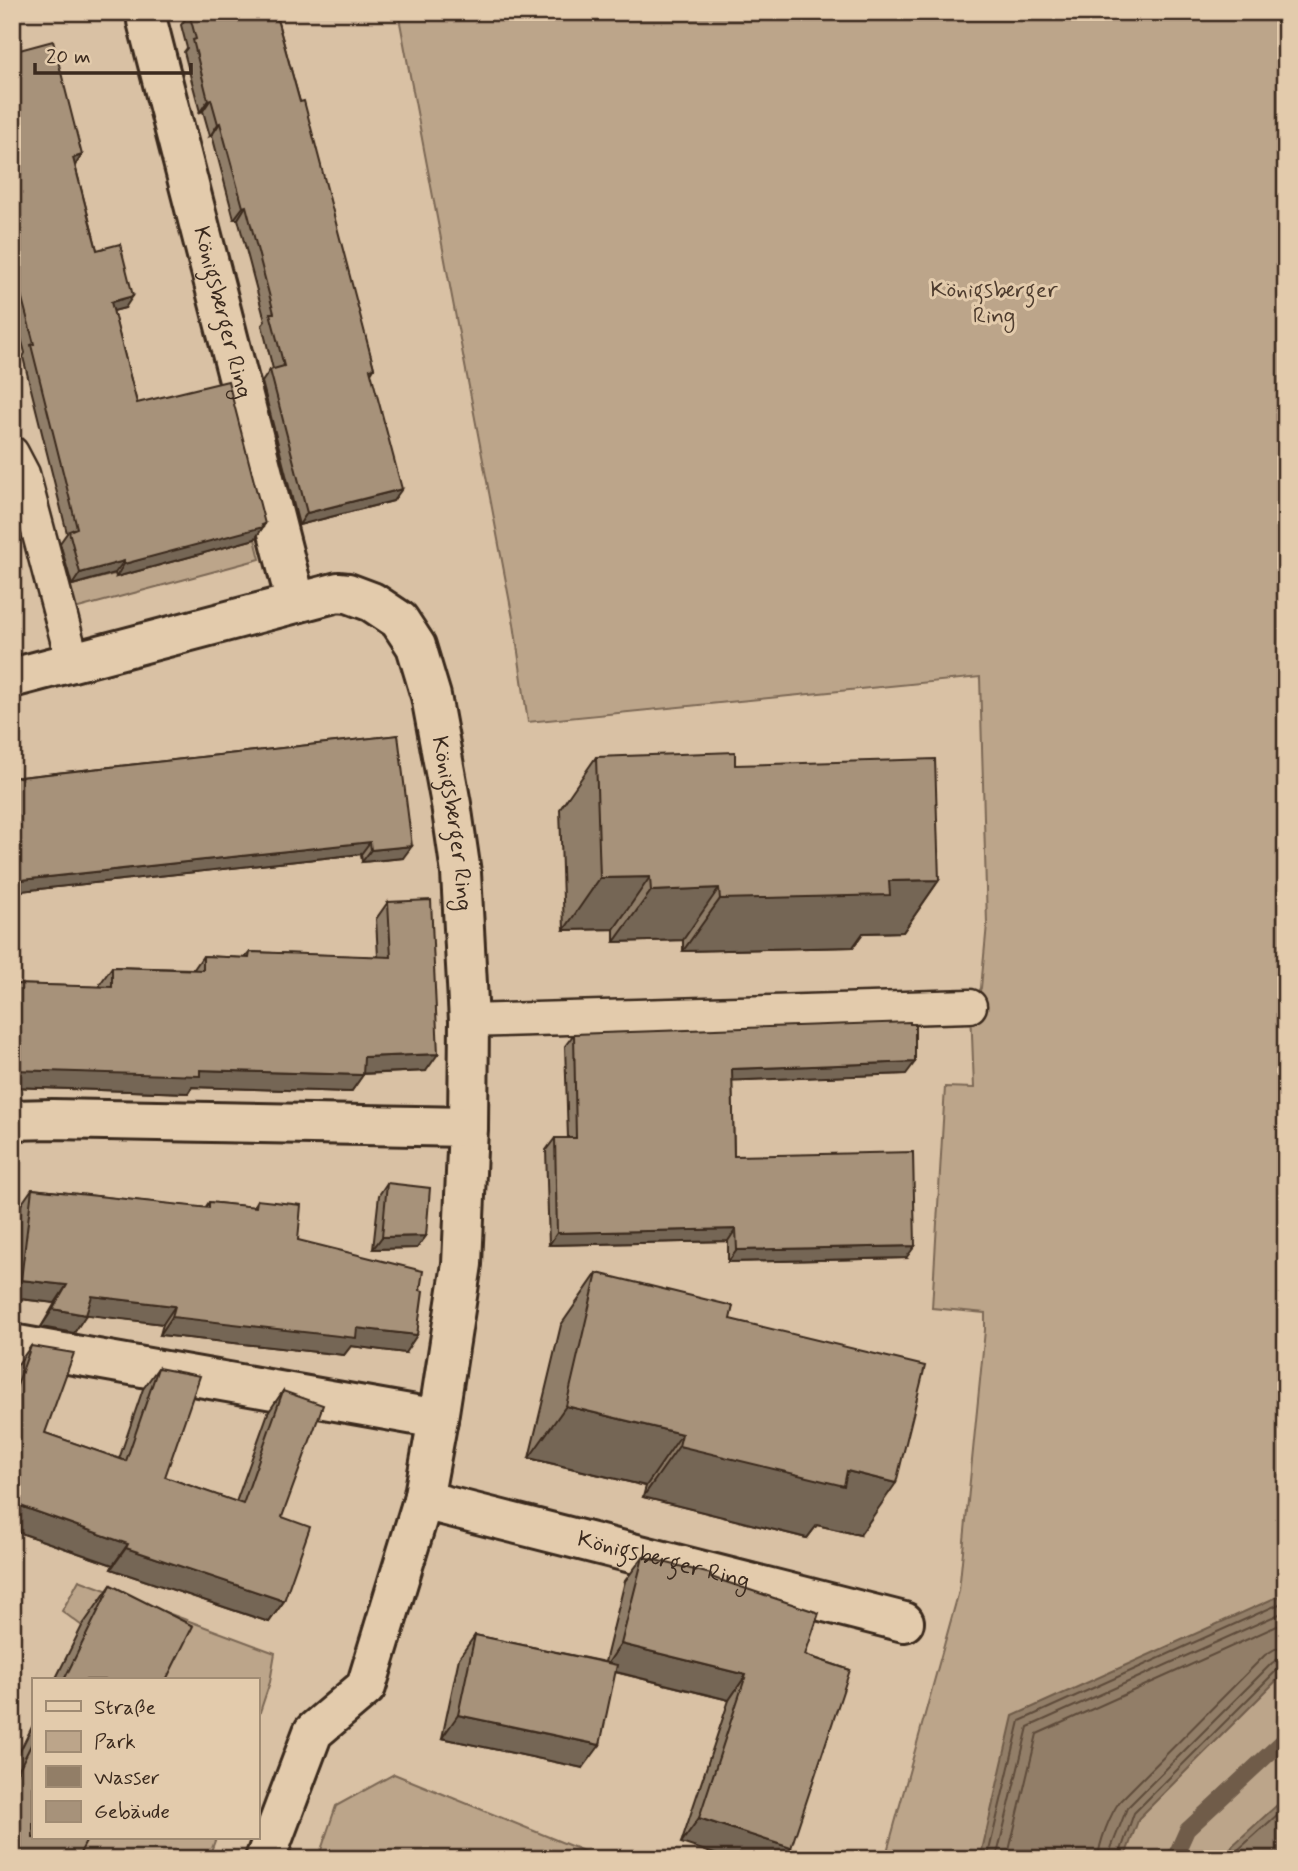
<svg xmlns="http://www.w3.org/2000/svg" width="1298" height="1871" font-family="Mynerve,sans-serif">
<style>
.green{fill:#bca58a;stroke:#7c6854;stroke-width:2}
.water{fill:#927e67;stroke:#6f5c4a;stroke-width:2}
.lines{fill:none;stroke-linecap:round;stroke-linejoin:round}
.shore{stroke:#5e4c3b;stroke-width:2}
.stream{stroke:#6f5c4a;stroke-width:16}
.service-casing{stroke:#3b2a1e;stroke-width:37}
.minor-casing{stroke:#3b2a1e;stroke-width:44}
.service{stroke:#e3cbac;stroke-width:32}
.minor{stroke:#e3cbac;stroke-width:38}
.wall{fill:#907e69;stroke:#3b2a1e;stroke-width:2}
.shaded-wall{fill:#756655;stroke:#3b2a1e;stroke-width:2}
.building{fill:#a7927a;stroke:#3b2a1e;stroke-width:2}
.labels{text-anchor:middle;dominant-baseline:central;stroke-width:6;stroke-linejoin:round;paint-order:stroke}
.park-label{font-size:23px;fill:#4e3c2e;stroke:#e3cbac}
.street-label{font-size:23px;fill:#3b2a1e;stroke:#e3cbac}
</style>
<rect width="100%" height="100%" fill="#d9c1a4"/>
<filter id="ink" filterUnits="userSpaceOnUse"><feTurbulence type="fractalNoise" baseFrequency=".0143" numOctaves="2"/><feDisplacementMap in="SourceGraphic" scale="14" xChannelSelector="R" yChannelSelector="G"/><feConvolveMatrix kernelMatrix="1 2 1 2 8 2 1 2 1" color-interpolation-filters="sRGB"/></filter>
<g filter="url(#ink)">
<!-- green -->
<g class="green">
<path d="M 398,12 L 1286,12 L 1286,1859 L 885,1859 L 959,1591 L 985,1330 L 985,1313 L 932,1308 L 945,1087 L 974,1088 L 971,1008 L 981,988 L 987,924 L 980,677 L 528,722 L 514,624 Z"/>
<path d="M 255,539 L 260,559 L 71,610 L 65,587 L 115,574 L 116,576 Z"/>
<path d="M 79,1580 L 275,1653 L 270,1682 L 257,1721 L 257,1680 L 158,1680 L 164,1667 L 82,1626 L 62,1611 Z"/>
<path d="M 394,1774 L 603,1859 L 318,1859 L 336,1806 Z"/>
<path d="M 80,1838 L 216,1838 L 208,1859 L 69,1859 Z"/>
</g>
<!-- water -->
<g class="water">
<path d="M 1286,1593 L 1286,1671 L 1139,1818 L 1124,1859 L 980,1859 L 1013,1716 Z"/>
<path d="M 1286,1797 L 1286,1859 L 1226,1859 L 1233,1845 Z"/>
</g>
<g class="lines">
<!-- shore -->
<g class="shore">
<path d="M 987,1859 L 1020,1721 L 1286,1601"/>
<path d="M 996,1859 L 1028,1727 L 1286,1611"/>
<path d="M 1007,1859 L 1037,1734 L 1286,1622"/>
<path d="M 1098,1859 C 1099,1843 1110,1814 1120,1801 L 1265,1655 L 1275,1649 L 1286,1648"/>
<path d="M 1109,1859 L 1110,1851 L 1127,1808 L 1272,1663 L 1278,1659 L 1286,1658"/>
<path d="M 1118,1859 L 1134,1813 L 1278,1669 L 1286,1667"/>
<path d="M 1234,1859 L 1239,1849 L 1286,1807"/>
</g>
<!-- stream -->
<path class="stream" d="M 1174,1859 L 1187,1830 L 1286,1738"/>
<!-- service casing -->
<g class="service-casing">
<g id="service">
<path d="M 12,453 L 23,474 L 73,662"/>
<path d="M 469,1021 L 970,1006"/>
</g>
</g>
<!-- minor casing -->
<g class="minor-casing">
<g id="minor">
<path id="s1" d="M 147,21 L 296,603"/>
<path id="s2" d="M 12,678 L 338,592 L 348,593 L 372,602 L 399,620 L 416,646 L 431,696 L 451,804 L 461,873 L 469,1021 L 468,1127 L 462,1264 L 438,1419 L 423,1500 L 366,1687 L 313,1732 L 265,1859"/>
<path d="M 12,1120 L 52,1119 L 468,1127"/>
<path d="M 12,1344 L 438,1419"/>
<path id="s3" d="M 423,1500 L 904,1622"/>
</g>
</g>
<!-- service -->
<use href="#service" class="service"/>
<!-- minor -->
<use href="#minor" class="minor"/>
</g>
<!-- wall -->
<g class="wall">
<path d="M 184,12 L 275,12 L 374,368 L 371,373 L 393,501 L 299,525 L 262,382 L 270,370 L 273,369 L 262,325 L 265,321 L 238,219 L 234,219 L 212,135 L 210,136 L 203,111 L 200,112 L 184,52 L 187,48 L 181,25 L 186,18 Z"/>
<path d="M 12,52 L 75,165 L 97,250 L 125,308 L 113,311 L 137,403 L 263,527 L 255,539 L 116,577 L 115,573 L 72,585 L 60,543 L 67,533 L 23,357 L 25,353 L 12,304 Z"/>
<path d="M 398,735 L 403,858 L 362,862 L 361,854 L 12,892 L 12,778 Z"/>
<path d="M 596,757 L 735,765 L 939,880 L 903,932 L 863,933 L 853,947 L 683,951 L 683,940 L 614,942 L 614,929 L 564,930 L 560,809 Z"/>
<path d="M 388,902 L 426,1071 L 363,1074 L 351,1092 L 192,1087 L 188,1093 L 12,1087 L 12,984 L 100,987 L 100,984 L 112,967 L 194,969 L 203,956 L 245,958 L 250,952 L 378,957 L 376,919 Z"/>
<path d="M 574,1034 L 906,1074 L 732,1080 L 734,1156 L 906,1258 L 728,1262 L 728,1241 L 549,1245 L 546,1150 L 555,1138 L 568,1138 L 565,1046 Z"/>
<path d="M 387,1183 L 426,1236 L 417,1248 L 373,1249 L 379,1195 Z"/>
<path d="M 32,1189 L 205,1208 L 209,1202 L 253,1207 L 257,1200 L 298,1240 L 405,1353 L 351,1346 L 344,1355 L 160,1335 L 163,1324 L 86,1314 L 74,1333 L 41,1327 L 55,1303 L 12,1298 L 12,1267 L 20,1206 Z"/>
<path d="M 597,1273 L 730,1319 L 860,1535 L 817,1525 L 807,1538 L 643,1497 L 646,1486 L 529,1458 L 561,1325 Z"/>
<path d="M 31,1346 L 45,1433 L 119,1459 L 143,1389 L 158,1368 L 165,1477 L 236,1502 L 268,1413 L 283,1391 L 282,1517 L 284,1601 L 269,1622 L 111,1569 L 113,1565 L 12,1530 L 12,1379 L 16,1367 Z"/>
<path d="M 643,1557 L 711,1577 L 805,1655 L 850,1670 L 681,1843 L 729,1700 L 615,1672 L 583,1768 L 442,1738 L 459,1658 L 475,1635 L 605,1662 L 625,1581 Z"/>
<path d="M 111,1585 L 166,1680 L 55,1680 L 82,1626 Z"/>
<path d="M 33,1725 L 33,1838 L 12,1859 L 12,1767 Z"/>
</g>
<!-- shaded-wall -->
<g class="shaded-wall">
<path d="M 211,99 L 203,111 L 200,112 L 208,100 Z"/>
<path d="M 220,123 L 212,135 L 210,136 L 218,124 Z"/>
<path d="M 82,155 L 74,167 L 73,158 Z"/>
<path d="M 246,206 L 238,219 L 234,219 L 243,207 Z"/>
<path d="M 133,296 L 125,308 L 102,314 L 111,302 Z"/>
<path d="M 402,489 L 393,501 L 299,525 L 307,513 Z"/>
<path d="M 265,524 L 255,539 L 116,577 L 124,564 Z"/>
<path d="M 124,561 L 115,573 L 72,585 L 80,573 Z"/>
<path d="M 370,842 L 361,854 L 12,892 L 12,881 Z"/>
<path d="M 412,846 L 403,858 L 362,862 L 371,850 Z"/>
<path d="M 650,877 L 614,929 L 564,930 L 600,878 Z"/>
<path d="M 939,880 L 903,932 L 863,933 L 853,947 L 683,951 L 720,899 L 889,881 Z"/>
<path d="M 719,888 L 683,940 L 614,942 L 651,891 Z"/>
<path d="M 438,1054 L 426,1071 L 352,1074 L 364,1057 Z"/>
<path d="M 915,1062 L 906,1074 L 723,1081 L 732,1069 Z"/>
<path d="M 14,1070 L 200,1070 L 363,1075 L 351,1092 L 192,1087 L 188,1093 L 12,1087 L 12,1073 Z"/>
<path d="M 736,1229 L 728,1241 L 549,1245 L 557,1233 Z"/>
<path d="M 426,1236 L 417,1248 L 373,1249 L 382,1237 Z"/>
<path d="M 915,1246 L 906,1258 L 728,1262 L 737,1250 Z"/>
<path d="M 21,1280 L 67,1285 L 55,1303 L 12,1298 L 12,1292 Z"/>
<path d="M 92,1296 L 175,1306 L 163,1324 L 80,1314 Z"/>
<path d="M 53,1309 L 86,1315 L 74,1333 L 41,1327 Z"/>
<path d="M 172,1317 L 357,1328 L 417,1335 L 405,1353 L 351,1346 L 344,1355 L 160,1335 Z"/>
<path d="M 566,1406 L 682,1434 L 646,1486 L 529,1458 Z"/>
<path d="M 679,1446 L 847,1471 L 896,1483 L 860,1535 L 817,1525 L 807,1538 L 643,1497 Z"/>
<path d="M 12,1503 L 128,1544 L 113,1565 L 12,1530 Z"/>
<path d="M 126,1548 L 284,1601 L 269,1622 L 111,1569 Z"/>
<path d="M 621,1644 L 746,1675 L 729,1700 L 604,1669 Z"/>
<path d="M 458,1715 L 600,1745 L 583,1768 L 442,1738 Z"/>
<path d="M 699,1818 L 791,1848 L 783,1859 L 730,1859 L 681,1843 Z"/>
</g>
<!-- building -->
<g class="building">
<path d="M 191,12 L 275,12 L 300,102 L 304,101 L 374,368 L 370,369 L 402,489 L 307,513 L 270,370 L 284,366 L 270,313 L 274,313 L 246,206 L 243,207 L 220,123 L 218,124 L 211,99 L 208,100 L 193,40 L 196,39 L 189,13 Z"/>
<path d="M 53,41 L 82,155 L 73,158 L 97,250 L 120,244 L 133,296 L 111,302 L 137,403 L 228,381 L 265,524 L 262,525 L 263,527 L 124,564 L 124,561 L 80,573 L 69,531 L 77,528 L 31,345 L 34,344 L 12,260 L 12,52 Z"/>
<path d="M 398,735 L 412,846 L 371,850 L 370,842 L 12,881 L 12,778 Z"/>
<path d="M 735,752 L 735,765 L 935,759 L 939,880 L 889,881 L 890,895 L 720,899 L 719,888 L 651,891 L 650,877 L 600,878 L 596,757 Z"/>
<path d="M 431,900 L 438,1054 L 364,1057 L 363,1075 L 200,1070 L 200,1076 L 14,1070 L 15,1043 L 12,1043 L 12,984 L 112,987 L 112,967 L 203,970 L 203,956 L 249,958 L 250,952 L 391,957 L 388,902 Z"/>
<path d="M 910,1022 L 910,1024 L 915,1024 L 915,1062 L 732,1069 L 734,1156 L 913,1152 L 915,1246 L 737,1250 L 736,1229 L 557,1233 L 555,1138 L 576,1138 L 574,1034 Z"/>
<path d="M 387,1183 L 430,1188 L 426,1236 L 382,1237 Z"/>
<path d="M 32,1189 L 209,1208 L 209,1202 L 256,1207 L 257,1200 L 301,1205 L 298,1240 L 423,1271 L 420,1290 L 423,1291 L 417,1335 L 357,1328 L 356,1338 L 172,1317 L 175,1306 L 92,1296 L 86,1315 L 53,1309 L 67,1285 L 21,1280 Z"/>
<path d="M 597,1273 L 733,1306 L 730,1319 L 925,1366 L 896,1483 L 847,1471 L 844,1486 L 679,1446 L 682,1434 L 566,1406 Z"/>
<path d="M 31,1346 L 74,1353 L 45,1433 L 126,1461 L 158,1368 L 200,1376 L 165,1477 L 243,1504 L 283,1391 L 323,1405 L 282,1517 L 310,1527 L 284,1601 L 126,1548 L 128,1544 L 12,1503 L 12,1400 Z"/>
<path d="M 643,1557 L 711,1574 L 711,1577 L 819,1613 L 805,1655 L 850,1670 L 791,1848 L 699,1818 L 746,1675 L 621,1644 Z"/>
<path d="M 111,1585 L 193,1626 L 166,1680 L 64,1680 Z"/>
<path d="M 475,1635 L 617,1665 L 600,1745 L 458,1715 Z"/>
<path d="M 33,1741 L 33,1838 L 88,1838 L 77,1859 L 12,1859 L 12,1783 Z"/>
</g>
</g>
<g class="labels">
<!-- park labels -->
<g class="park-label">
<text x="994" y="291">Königsberger<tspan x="994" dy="26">Ring</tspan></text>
</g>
<!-- street labels -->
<g class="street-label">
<text stroke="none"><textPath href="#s1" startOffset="301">Königsberger Ring</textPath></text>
<text stroke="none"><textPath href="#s2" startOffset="618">Königsberger Ring</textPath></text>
<text stroke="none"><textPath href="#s3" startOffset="248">Königsberger Ring</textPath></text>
</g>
</g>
<!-- margin -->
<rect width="1298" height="1871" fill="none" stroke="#e3cbac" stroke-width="42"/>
<rect x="21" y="21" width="1256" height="1829" fill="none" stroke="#3b2a1e" stroke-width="2.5" filter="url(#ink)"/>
<!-- legend -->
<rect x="32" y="1678" width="228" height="161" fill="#e3cbac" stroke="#a08b73" stroke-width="2"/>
<rect x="46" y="1701" width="35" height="10" fill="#e3cbac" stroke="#a08b73" stroke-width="2"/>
<text x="94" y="1714" font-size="21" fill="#3b2a1e">Straße</text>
<rect x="46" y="1731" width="35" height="21" fill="#bca58a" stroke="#a08b73" stroke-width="2"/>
<text x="94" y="1748" font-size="21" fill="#3b2a1e">Park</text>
<rect x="46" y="1766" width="35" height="21" fill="#927e67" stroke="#a08b73" stroke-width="2"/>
<text x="94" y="1784" font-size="21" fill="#3b2a1e">Wasser</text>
<rect x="46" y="1801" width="35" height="21" fill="#a7927a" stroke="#a08b73" stroke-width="2"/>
<text x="94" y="1818" font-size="21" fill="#3b2a1e">Gebäude</text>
<!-- scale -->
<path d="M35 63v10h156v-10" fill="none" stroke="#3b2a1e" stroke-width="3.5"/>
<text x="46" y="63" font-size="21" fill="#3b2a1e" stroke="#e3cbac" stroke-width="5" paint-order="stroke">20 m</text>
</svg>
